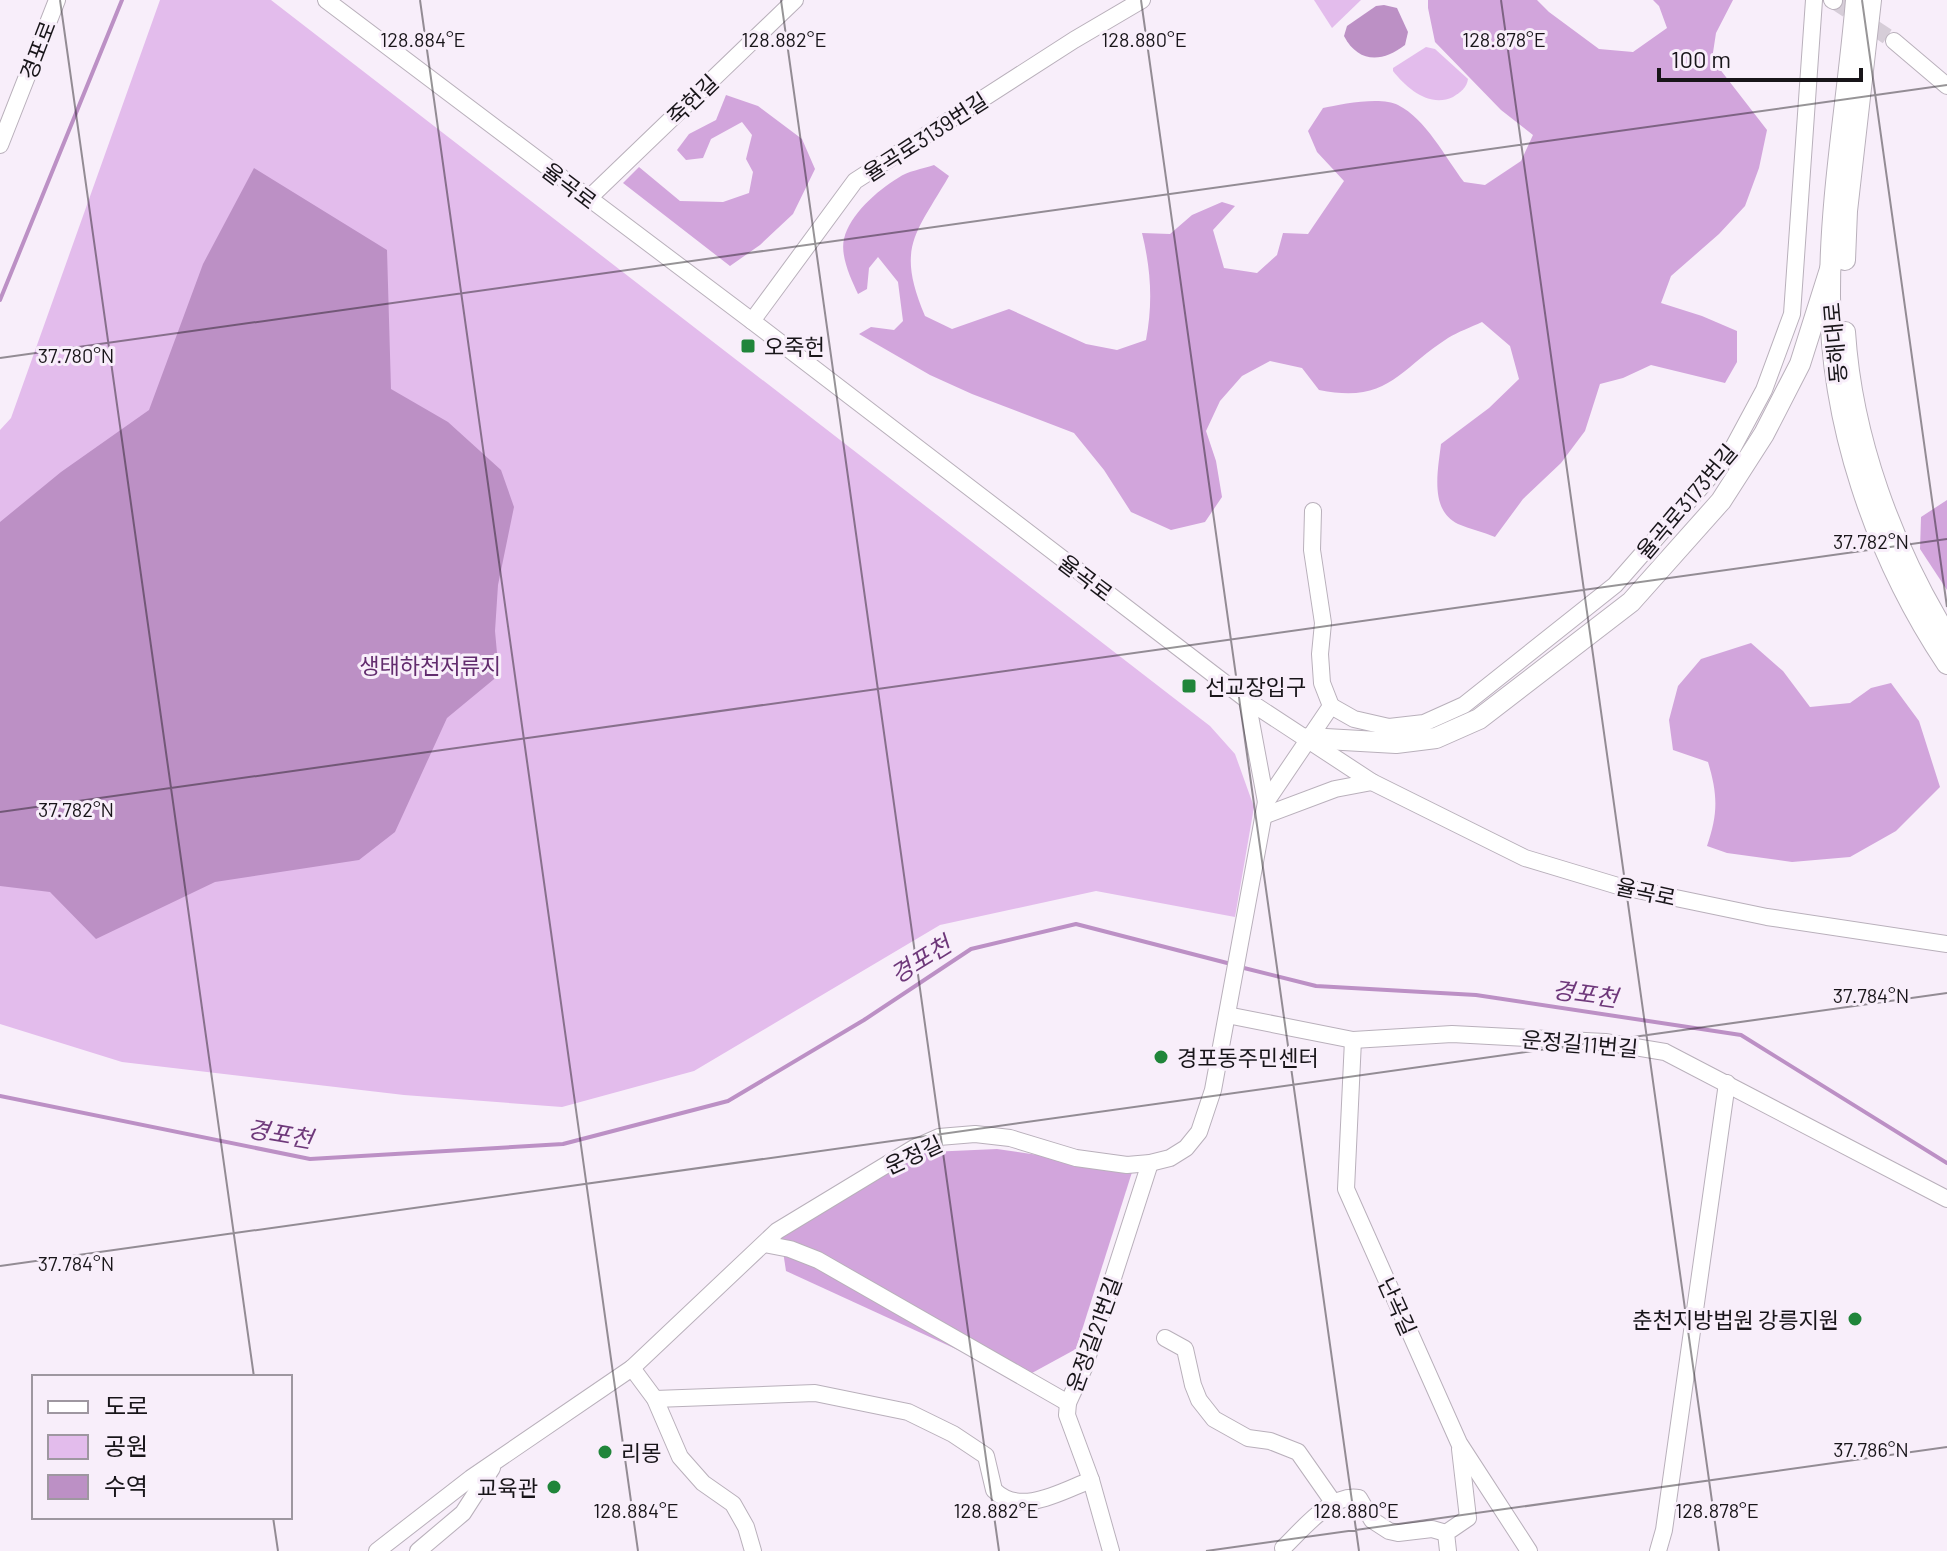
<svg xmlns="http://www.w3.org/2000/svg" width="1947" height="1551" font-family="Barlow,'Noto Sans KR',sans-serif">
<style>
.green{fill:#e3bcec}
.forest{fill:#d2a5dc}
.water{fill:#bc90c5}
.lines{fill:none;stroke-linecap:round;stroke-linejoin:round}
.stream{stroke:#bc90c5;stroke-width:4}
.minor-tunnel{stroke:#d6cdd8;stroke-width:16;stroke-dasharray:16 8;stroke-linecap:butt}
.minor-casing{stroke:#b9b0bb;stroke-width:18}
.major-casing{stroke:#b9b0bb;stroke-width:22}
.minor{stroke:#fff;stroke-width:16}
.major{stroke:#fff;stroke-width:20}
.ticks{fill:none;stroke:#181519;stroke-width:2;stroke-opacity:0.45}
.poi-dot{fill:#20853a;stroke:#f8eefa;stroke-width:3}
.labels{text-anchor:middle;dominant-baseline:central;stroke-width:6;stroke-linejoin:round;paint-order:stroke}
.street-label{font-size:22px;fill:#181519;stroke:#f8eefa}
.poi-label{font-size:22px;fill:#181519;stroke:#f8eefa;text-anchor:start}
.park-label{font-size:22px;fill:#622c6e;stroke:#f8eefa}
.water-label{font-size:24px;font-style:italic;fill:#6e387a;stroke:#f8eefa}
.ticks-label{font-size:20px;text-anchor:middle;fill:#181519;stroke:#f8eefa;stroke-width:6;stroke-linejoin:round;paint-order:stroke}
</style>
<rect width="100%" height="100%" fill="#f8eefa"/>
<!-- green -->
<g class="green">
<path d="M 160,0 L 271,0 L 1210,726 L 1235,754 L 1254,807 L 1235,917 L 1096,891 L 940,925 L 694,1071 L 562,1107 L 404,1095 L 122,1062 L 0,1024 L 0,430 L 11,418 Z"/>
<path d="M 1314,0 L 1361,0 L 1332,28 Z"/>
<path d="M 1426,47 L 1435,49 L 1468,79 C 1467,87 1461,92 1453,97 C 1430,108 1407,89 1393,71 L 1393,68 Z"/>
</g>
<!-- forest -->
<g class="forest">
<path d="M 1428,0 L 1537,0 L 1549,12 L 1599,49 L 1633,52 L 1667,28 L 1659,6 L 1653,0 L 1733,0 L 1716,33 L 1712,59 L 1767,130 L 1759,168 L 1745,206 L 1719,234 L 1671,276 L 1661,303 L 1702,316 L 1737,331 L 1737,362 L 1725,383 L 1651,365 L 1623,378 L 1600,384 L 1585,431 L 1561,463 L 1523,499 L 1495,537 C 1483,532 1470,529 1458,524 C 1429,510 1438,470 1441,444 L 1489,408 L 1519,379 L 1510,346 L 1482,322 C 1471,327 1458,332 1448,338 C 1397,371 1388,404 1319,390 L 1302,368 L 1270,361 L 1242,376 L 1220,401 L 1206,431 L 1216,461 L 1222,497 L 1205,522 L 1171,530 L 1131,512 L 1104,470 L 1074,433 L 972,394 L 930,375 L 859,334 L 871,327 L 894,330 L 903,321 L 898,282 L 878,257 L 869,268 L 867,289 L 858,294 C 851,279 840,256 844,239 C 850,214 877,191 898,178 C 908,171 922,169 934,165 L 949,176 C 915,235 896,247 925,316 L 952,329 L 1009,309 L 1086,344 L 1117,350 L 1146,340 C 1153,303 1151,270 1142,233 L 1170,234 L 1192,215 L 1222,202 L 1235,206 L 1213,230 L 1224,268 L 1257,273 L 1277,255 L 1283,233 L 1308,234 L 1344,181 L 1317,152 L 1308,131 L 1323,108 C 1340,104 1382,96 1398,105 C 1426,119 1445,157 1464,182 L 1485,185 L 1521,161 L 1533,135 L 1501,110 L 1435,42 L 1428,8 Z"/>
<path d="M 726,95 L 758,106 L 802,139 L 815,169 L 793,214 L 760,245 L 730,266 L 623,183 L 639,167 L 680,201 L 723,202 L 749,193 L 753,172 L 746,159 L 752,135 L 742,122 L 711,139 L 703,158 L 686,160 L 677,150 L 689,134 L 716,120 Z"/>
<path d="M 1947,500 L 1947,590 L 1920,549 L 1921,517 Z"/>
<path d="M 1751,643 L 1783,671 L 1810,707 L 1850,703 L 1871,688 L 1891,683 L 1919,721 L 1940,787 L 1896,831 L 1850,857 L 1792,862 L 1727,853 L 1707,846 C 1718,814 1718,795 1708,762 L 1673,750 L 1669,720 L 1678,686 L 1701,659 Z"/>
<path d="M 997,1149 L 1133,1169 L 1076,1349 L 1021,1379 L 786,1271 L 781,1238 L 907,1153 Z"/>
</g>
<!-- water -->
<g class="water">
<path d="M 1384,5 L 1397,8 L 1408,32 L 1405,45 C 1382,63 1358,63 1344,36 L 1347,26 L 1376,6 Z"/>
<path d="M 254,168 L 387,250 L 391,389 L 448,422 L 501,470 L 514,507 L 498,585 L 495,631 L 499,675 L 447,718 L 395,832 L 359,860 L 215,882 L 96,939 L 50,892 L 0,886 L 0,522 L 61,472 L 149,410 L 203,264 Z"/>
</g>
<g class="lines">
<!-- stream -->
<g class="stream">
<path d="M 0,300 L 122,0"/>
<path d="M 1240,967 L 1316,986 L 1476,995 L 1741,1035 L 1947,1163"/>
<path d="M 0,1096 L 310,1159 L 563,1144 L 728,1101 L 864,1020 L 971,949 L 1076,924 L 1231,964"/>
</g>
<!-- minor-tunnel -->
<path class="minor-tunnel" d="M 1834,1 L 1894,41"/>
<!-- minor casing -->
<g class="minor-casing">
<g id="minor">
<path d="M 326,0 L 752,321 L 1247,700 L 1372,782 L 1525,858 L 1618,886 L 1767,917 L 1947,944"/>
<path d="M 1832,0 L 1834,1"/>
<path d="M 1894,41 L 1947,86"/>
<path d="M 0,145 L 57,0"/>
<path d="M 588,199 L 795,0"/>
<path d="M 752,321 L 855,181 L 1074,40 L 1142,0"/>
<path d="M 1313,511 L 1312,550 L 1323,623 L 1320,654 L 1322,683 L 1331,706"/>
<path d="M 1247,700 L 1266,802"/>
<path d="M 1263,816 L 1335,789 L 1372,782"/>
<path d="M 1227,1015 L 1353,1040 L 1452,1034 L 1605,1042 L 1665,1052 L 1947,1199"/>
<path d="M 1353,1040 L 1346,1189 L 1459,1443 L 1529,1551"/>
<path d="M 764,1244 L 790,1249 L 818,1260 L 1068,1403"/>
<path d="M 1165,1338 L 1185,1349 L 1193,1385 L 1199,1400 L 1214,1419 L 1248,1438 L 1270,1441 L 1298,1452 L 1333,1502"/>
<path d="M 632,1368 L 655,1399 L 680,1457 L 703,1483 L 733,1504 L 746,1527 L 753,1551"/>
<path d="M 655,1399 L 815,1393 L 908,1412 L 953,1434 L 986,1456 L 994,1490 C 1020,1517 1062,1491 1091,1480"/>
<path d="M 1283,1548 C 1301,1531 1332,1492 1359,1498 L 1372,1520 L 1389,1531 L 1398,1533 L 1432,1529 L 1446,1533"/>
<path d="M 377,1551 L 471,1478 L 632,1368 L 777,1231 L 914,1148 L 939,1137 L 975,1134 L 1010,1138 L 1076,1158 L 1127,1165 L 1150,1163 L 1170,1158 L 1186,1148 L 1199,1132 L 1213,1090 L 1266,802 L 1331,706 L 1354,719 L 1389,727 L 1424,723 L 1464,705 L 1615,585 L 1729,455 L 1764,390 L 1792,314 L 1814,0"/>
<path d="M 418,1551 L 463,1513 L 492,1468"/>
<path d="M 1111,1551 L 1091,1480 L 1067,1415 L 1068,1403 L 1084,1368 L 1150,1163"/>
<path d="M 1448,1551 L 1446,1533 L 1468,1518 L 1460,1449"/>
<path d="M 1658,1551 L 1664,1530 L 1727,1083"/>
</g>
</g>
<!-- major casing -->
<g class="major-casing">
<g id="major">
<path d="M 1856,0 C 1848,97 1830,194 1830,291 C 1829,421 1875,556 1947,664"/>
<path d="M 1845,260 L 1847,211 L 1871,0"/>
<path d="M 1845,332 C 1852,439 1892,546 1947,636"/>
<path d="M 1308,738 L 1396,743 L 1436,738 L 1479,719 L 1631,602 L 1721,501 L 1764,434 L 1800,364 L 1831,266"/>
</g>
</g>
<!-- minor -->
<use href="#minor" class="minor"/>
<!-- major -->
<use href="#major" class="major"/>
</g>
<!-- ticks -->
<path class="ticks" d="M 60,0 L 254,1377M 420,0 L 638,1551M 781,0 L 999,1551M 1141,0 L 1359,1551M 1501,0 L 1719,1551M 1862,0 L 1947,607M 0,358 L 1947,85M 0,812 L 1947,539M 0,1266 L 1947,993M 273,1517 L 278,1551M 1206,1551 L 1947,1447"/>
<!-- markers -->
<g class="poi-dot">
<rect x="740" y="338" width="16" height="16" rx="4"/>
<rect x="1181" y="678" width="16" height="16" rx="4"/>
<circle cx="1161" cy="1057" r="8"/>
<circle cx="1855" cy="1319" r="8"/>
<circle cx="605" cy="1452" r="8"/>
<circle cx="554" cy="1487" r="8"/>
</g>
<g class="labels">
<!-- street labels -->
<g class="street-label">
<text transform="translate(37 50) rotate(-69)">경포로</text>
<text transform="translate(692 99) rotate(-44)">죽헌길</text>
<text transform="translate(925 136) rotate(-33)">율곡로3139번길</text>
<text transform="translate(570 185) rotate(37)">율곡로</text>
<text transform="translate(1834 343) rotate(-95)">동해대로</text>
<text transform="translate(1686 501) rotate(-50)">율곡로3173번길</text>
<text transform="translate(1086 577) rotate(37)">율곡로</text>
<text transform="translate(1646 891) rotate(12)">율곡로</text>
<text transform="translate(1580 1043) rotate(5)">운정길11번길</text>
<text transform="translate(913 1154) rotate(-25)">운정길</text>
<text transform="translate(1398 1306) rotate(66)">난곡길</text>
<text transform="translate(1093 1334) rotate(-70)">운정길21번길</text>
</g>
<!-- poi labels -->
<g class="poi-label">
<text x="764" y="346">오죽헌</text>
<text x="1205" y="686">선교장입구</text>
<text x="1177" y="1057">경포동주민센터</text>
<text x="1839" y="1319" text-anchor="end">춘천지방법원 강릉지원</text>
<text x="621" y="1452">리몽</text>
<text x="538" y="1487" text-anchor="end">교육관</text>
</g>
<!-- park labels -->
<g class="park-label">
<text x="430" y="665">생태하천저류지</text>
</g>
<!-- water labels -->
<g class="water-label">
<text transform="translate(920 959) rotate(-32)">경포천</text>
<text transform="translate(1585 993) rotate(8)">경포천</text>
<text transform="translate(280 1133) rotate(10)">경포천</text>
</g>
</g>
<g class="ticks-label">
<text x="423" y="47">128.884°E</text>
<text x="784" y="47">128.882°E</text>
<text x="1144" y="47">128.880°E</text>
<text x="1504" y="47">128.878°E</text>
<text x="76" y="363">37.780°N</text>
<text x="1871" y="549">37.782°N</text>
<text x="76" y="817">37.782°N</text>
<text x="1871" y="1003">37.784°N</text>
<text x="76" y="1271">37.784°N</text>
<text x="1871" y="1457">37.786°N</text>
<text x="636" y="1518">128.884°E</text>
<text x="996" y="1518">128.882°E</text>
<text x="1356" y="1518">128.880°E</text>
<text x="1717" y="1518">128.878°E</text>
</g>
<!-- legend -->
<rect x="32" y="1375" width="260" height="144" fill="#f8eefa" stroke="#9e97a0" stroke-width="2"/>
<rect x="48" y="1401" width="40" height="12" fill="#ffffff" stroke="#9e97a0" stroke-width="2"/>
<text x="104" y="1415" font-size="24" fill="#181519">도로</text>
<rect x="48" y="1435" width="40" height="24" fill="#e3bcec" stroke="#9e97a0" stroke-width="2"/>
<text x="104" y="1455" font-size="24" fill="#181519">공원</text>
<rect x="48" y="1475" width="40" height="24" fill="#bc90c5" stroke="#9e97a0" stroke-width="2"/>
<text x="104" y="1495" font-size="24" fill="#181519">수역</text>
<!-- scale -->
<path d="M1659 68v12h202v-12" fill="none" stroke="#181519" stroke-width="4"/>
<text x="1671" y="68" font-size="24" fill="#181519" stroke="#f8eefa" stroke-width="6" paint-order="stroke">100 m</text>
</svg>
